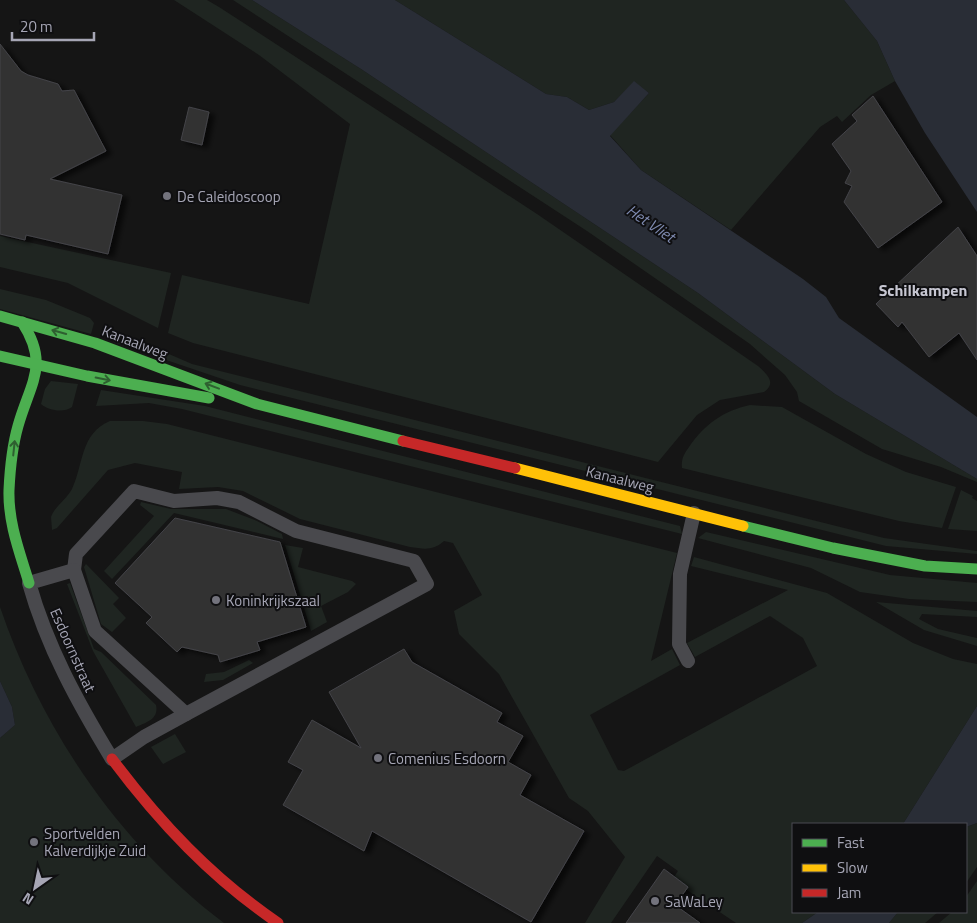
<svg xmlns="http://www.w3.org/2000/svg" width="977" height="923" font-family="'Titillium Web',sans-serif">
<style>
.green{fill:#1f2521}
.water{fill:#292d36}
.building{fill:#313133;stroke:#444448;filter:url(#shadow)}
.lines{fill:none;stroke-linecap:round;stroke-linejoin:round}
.lane{stroke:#49494d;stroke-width:14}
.fast{stroke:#4caf50;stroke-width:11}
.slow{stroke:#ffc107;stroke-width:11}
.jam{stroke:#c62828;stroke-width:11}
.oneway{stroke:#2e5f30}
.poi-dot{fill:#73737d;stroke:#0f0f11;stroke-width:2}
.labels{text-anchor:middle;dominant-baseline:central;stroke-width:4;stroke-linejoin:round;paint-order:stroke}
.poi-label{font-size:15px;fill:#a6a6b5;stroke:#0f0f11;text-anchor:start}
.street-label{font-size:15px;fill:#a6a6b5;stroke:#0f0f11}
.water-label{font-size:16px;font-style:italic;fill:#7e8ab0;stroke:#0f0f11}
.neighbourhood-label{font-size:16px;font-weight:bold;fill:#c7c7d2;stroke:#0f0f11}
</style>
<defs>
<filter id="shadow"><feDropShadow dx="5.5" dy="3" stdDeviation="2.5" flood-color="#0009"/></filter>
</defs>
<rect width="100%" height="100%" fill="#151515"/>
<!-- green -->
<g class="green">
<path d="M 174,0 L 207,0 L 219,7 L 537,214 L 758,366 C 767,374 777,383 764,392 L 720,400 L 697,415 L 658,462 L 193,343 L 168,333 L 182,275 L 309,304 L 350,124 L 259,55 Z"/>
<path d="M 233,0 L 252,0 L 361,69 L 698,293 L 835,394 L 977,479 L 977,482 L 941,467 L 882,449 L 799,401 L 797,392 L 785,375 L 750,344 L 587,231 Z"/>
<path d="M 395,0 L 844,0 L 877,41 L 895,81 L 871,95 L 842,122 L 837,116 L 820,127 L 731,230 L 641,170 L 610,135 L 649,93 L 634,82 L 614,102 L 589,110 L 567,97 L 546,94 Z"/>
<path d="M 0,236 L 171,273 L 158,328 L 68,283 L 0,267 Z"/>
<path d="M 0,289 L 46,300 L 90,318 L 94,323 L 91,334 L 0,309 Z"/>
<path d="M 118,332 L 192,364 L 884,538 L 977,551 L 977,554 L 886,546 L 240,385 L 113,342 Z"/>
<path d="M 51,381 L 78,384 L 72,407 C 64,413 49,411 41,404 L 45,389 Z"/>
<path d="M 101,390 L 205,406 L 680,526 L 682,534 L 182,409 L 149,403 L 96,406 Z"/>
<path d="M 750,405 L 782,407 L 866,454 L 906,472 L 956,487 L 942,528 L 899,521 L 682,468 C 681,459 684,454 689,447 C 705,424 723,411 750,405 Z"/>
<path d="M 110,421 L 143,421 L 167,424 L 677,553 L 651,661 L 672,649 L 680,665 L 590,715 L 618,770 L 624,771 L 817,666 L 803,638 L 770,616 L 695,657 L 687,643 L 788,590 L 691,566 L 694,557 L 827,593 L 913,643 L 953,659 L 977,664 L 977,706 L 903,824 L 793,824 L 793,912 L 818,912 L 802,923 L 736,923 L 672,880 L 678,871 L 657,856 L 611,923 L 585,923 L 625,857 L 588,811 L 569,798 L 499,674 L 459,634 L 454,611 L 482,595 L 453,543 L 444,541 C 433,551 424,549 410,547 L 300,519 L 243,491 L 218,487 L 179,489 L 182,472 L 135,463 L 108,470 L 57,528 L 52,530 L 51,517 C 55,506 66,500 72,489 C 84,463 80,434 110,421 Z"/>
<path d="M 961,490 L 973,496 L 972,498 L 977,501 L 977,531 L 948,529 Z"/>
<path d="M 141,502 L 171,509 L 226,509 L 257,521 L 282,534 L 283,539 L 174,513 L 112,579 L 104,571 L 154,516 L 140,505 Z"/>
<path d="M 706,532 L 890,575 L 977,583 L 977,602 L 909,599 L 860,592 L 811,568 L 698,538 Z"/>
<path d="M 285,545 L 303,548 L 298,567 L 352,581 L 356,584 L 348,592 L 321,606 L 327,622 L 311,631 Z"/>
<path d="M 86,564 L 119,598 L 113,604 L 126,618 L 112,632 L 101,624 L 84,567 Z"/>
<path d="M 70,583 L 94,649 L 101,652 L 156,705 C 159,719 147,722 136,727 L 93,651 L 67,584 Z"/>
<path d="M 876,602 L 977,611 L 977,617 L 922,614 L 919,619 L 938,629 L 977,638 L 977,646 L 924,630 Z"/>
<path d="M 0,607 C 42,730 119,844 224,923 L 0,923 L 0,738 L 15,725 L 12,707 L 0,681 Z"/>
<path d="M 249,660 L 253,663 L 223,680 L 204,682 L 206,674 L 224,672 Z"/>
<path d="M 175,734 L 186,752 L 163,764 L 151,747 Z"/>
<path d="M 977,823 L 977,867 L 966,883 L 966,827 Z"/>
<path d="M 977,881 L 977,923 L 939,923 L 952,912 L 966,912 L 966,897 Z"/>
<path d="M 898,912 L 938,912 L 925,923 L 889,923 Z"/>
</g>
<!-- water -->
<g class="water">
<path d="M 252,0 L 395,0 L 546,94 L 567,97 L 589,110 L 614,102 L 634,81 L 649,93 L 610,136 L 641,170 L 803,279 L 826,297 L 839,318 L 977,417 L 977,479 L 835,394 L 698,293 L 361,69 Z"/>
<path d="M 844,0 L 977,0 L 977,212 L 925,133 L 895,81 L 877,41 Z"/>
<path d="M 0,681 L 12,707 L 15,725 L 0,738 Z"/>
<path d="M 977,706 L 977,823 L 966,827 L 966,824 L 903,824 Z"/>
<path d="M 818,912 L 898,912 L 889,923 L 802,923 Z"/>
</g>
<!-- building -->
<g class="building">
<path d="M 0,44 L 21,71 L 28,75 L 58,84 L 62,91 L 74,90 L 106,151 L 50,179 L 122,195 L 108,254 L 26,235 L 25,240 L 0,234 Z"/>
<path d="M 873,96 L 942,202 L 878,248 L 844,202 L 852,186 L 845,183 L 851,171 L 832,144 L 857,121 L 852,115 Z"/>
<path d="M 189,107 L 209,112 L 202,145 L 181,140 Z"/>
<path d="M 958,227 L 977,256 L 977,360 L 959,333 L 929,357 L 902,322 L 898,327 L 876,304 Z"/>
<path d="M 175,518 L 280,542 L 306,627 L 257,642 L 260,650 L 220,662 L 218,655 L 182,647 L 177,652 L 146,623 L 152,617 L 115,583 Z"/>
<path d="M 404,649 L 412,662 L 502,713 L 497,722 L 523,736 L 508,762 L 531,775 L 520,795 L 584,831 L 531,922 L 372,831 L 364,851 L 283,805 L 303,770 L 288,762 L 312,720 L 361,748 L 329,692 Z"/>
<path d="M 664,869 L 688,887 L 675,905 L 700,923 L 626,923 Z"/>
</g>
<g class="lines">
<!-- lane -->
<g class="lane">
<path d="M 74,570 L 76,554 L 134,491 L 174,501 L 217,498 L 239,502 L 296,531 L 414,561 L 427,584 L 186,714"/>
<path d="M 74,570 L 95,631 L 186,714 L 144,737 L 112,759 C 78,703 47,647 29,583 Z"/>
<path d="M 688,661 L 679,644 L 680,574 L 694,513"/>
</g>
<!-- fast -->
<g class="fast">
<path d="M 0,316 L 95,343 L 257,404 L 403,441"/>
<path d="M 22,322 C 50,365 30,383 18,426 C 12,447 10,469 9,490 C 8,523 20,553 29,583"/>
<path d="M 0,356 L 87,376 L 209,398"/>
<path d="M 743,526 L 833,548 L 925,566 L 977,569"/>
</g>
<!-- slow -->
<path class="slow" d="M 515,468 L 743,526"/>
<!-- jam -->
<g class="jam">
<path d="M 403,441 L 515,468"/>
<path d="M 112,759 C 160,823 212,878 278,923"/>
</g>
</g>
<!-- one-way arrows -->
<defs><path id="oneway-shaft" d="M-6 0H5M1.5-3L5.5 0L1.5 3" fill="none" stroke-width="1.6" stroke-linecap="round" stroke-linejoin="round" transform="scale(1.25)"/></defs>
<g class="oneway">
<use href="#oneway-shaft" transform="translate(59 332) rotate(-164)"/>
<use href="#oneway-shaft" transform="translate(103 379) rotate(11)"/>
<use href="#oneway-shaft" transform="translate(212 386) rotate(-159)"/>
<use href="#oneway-shaft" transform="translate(14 448) rotate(-84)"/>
</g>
<!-- markers -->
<g class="poi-dot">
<circle cx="167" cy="196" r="5"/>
<circle cx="216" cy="600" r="5"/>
<circle cx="378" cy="758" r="5"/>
<circle cx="34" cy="842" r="5"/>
<circle cx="655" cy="901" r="5"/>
</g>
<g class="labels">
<!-- poi labels -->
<g class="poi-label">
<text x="177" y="196">De Caleidoscoop</text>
<text x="226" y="600">Koninkrijkszaal</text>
<text x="388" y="758">Comenius Esdoorn</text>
<text x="44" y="833">Sportvelden<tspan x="44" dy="17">Kalverdijkje Zuid</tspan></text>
<text x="665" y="901">SaWaLey</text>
</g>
<!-- street labels -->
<g class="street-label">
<text transform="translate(135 342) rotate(21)">Kanaalweg</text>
<text transform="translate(620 479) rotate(14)">Kanaalweg</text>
<text transform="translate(73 650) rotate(66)">Esdoornstraat</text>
</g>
<!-- water labels -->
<g class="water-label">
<text transform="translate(651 223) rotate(34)">Het Vliet</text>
</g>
<!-- neighbourhood labels -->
<g class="neighbourhood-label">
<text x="923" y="290">Schilkampen</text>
</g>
</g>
<!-- legend -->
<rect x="792" y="823" width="175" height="90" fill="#0f0f11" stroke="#4b4b53"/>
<rect x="802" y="839" width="25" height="8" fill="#4caf50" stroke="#4b4b53"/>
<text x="837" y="848" font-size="15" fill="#a6a6b5">Fast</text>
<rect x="802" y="864" width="25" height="8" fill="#ffc107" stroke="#4b4b53"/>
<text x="837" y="873" font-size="15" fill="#a6a6b5">Slow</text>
<rect x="802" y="889" width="25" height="8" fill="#c62828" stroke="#4b4b53"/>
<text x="837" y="898" font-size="15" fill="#a6a6b5">Jam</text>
<!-- north arrow -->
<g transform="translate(35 888) rotate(213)" stroke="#0f0f11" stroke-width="4" paint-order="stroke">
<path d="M0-4L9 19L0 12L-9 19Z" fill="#a6a6b5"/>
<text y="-8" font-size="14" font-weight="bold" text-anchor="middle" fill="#a6a6b5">N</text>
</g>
<!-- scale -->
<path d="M12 32v8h82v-8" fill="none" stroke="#a6a6b5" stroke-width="2.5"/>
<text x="20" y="32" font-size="15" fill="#a6a6b5" stroke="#0f0f11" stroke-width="4" paint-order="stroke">20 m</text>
</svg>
